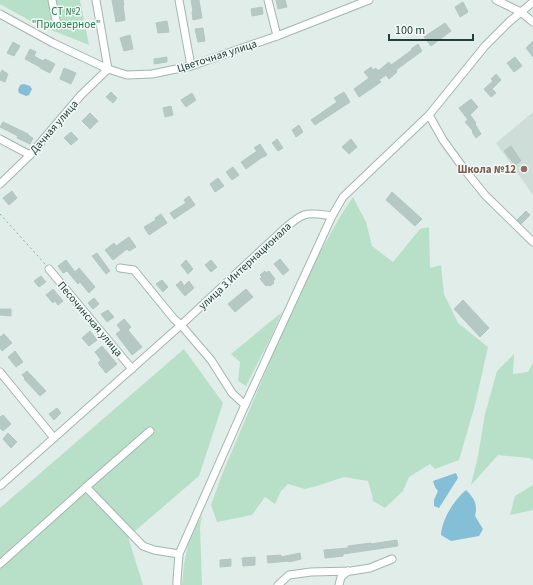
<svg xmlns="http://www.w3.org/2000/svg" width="533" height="585" font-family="'Source Sans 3',sans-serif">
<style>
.built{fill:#cfddd9}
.green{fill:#b8e0c8}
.water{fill:#84bed7}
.building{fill:#b6c8c3;stroke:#b3c7c2}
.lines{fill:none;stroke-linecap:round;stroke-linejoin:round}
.minor-casing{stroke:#a3b5b1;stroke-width:9}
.path{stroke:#7eb3aa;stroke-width:1;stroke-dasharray:2 3;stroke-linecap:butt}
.minor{stroke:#fff;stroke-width:7}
.education-dot{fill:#8d6e63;stroke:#f2f9f6;stroke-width:1.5}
.labels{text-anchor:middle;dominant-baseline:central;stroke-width:3;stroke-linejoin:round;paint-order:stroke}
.park-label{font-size:11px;fill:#267a52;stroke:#f2f9f6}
.street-label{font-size:11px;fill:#203f3b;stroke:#f2f9f6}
.education-label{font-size:11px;font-weight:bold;fill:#785e54;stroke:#f2f9f6;text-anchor:end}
</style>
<rect width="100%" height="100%" fill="#e1ede9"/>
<!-- built -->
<path class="built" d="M 533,112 L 533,195 L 496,143 Z"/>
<!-- green -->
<g class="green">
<path d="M 0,0 L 80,0 L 89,45 L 36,24 L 0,4 Z"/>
<path d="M 353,197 L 366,222 L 372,246 L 393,262 L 420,229 L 429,227 L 430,268 L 441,265 L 444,294 L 458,323 L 488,347 L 475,405 L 459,460 L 435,469 L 430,464 L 409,477 L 403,491 L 385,508 L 373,501 L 372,495 L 368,481 L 344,477 L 320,485 L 305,489 L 288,484 L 281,491 L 275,504 L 265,497 L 252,515 L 217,522 L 211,505 L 221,477 L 304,281 L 341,215 Z"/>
<path d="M 282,312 L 270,339 L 246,386 L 238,381 L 240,362 L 231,354 Z"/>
<path d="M 184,349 L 223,403 L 199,476 L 128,537 L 143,585 L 0,585 L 0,508 Z"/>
<path d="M 514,354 L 513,374 L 528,372 L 533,363 L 533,460 L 529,458 L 498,455 L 471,485 L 478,456 L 485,414 L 497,371 Z"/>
<path d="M 533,485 L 533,510 L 510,515 L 515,496 Z"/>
<path d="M 202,516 L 200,527 L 202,585 L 182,585 L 184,564 L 190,534 Z"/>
</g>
<!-- water -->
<g class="water">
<path d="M 24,84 L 30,86 L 32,89 L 29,95 L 26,96 L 19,93 L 18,90 L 20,85 Z"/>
<path d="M 456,473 L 458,478 L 439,508 L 434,506 L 434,500 L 438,491 L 435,487 L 433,481 Z"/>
<path d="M 466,490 C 474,498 478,504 475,516 L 483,529 L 479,536 L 451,541 L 441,535 C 442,519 454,500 466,490 Z"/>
</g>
<!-- building -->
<g class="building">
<path d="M 112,0 L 123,0 L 124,5 L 123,5 L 125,20 L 116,22 Z"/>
<path d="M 191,0 L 199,0 L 202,18 L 193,20 L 192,12 L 193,11 Z"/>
<path d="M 276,0 L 285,0 L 287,7 L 278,9 Z"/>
<path d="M 463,2 L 468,12 L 460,17 L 455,7 Z"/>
<path d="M 262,7 L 263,14 L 252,16 L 251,9 Z"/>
<path d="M 167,21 L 169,32 L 158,33 L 156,23 Z"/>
<path d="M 445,23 L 451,31 L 431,46 L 424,37 Z"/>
<path d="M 203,28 L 205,41 L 198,42 L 195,29 Z"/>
<path d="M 130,35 L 133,49 L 124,51 L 120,38 Z"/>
<path d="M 533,41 L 533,57 L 526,48 Z"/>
<path d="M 13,42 L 20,46 L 14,56 L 7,53 Z"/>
<path d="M 418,44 L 422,51 L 396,70 L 397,72 L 389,79 L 386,75 L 379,80 L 381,82 L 359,97 L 354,89 L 369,78 L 364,72 L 371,67 L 373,70 L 376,68 L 378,71 L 389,62 L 391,65 L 412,50 L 411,49 Z"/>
<path d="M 30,49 L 36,52 L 34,56 L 43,61 L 45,59 L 55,64 L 50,73 L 40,68 L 40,67 L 25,59 Z"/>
<path d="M 167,57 L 167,62 L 154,64 L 154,59 Z"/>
<path d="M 515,57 L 522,66 L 514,72 L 507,63 Z"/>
<path d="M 64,68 L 76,73 L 71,84 L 60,79 Z"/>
<path d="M 2,70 L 8,74 L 5,82 L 0,80 L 0,74 Z"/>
<path d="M 496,74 L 501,80 L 492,89 L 496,93 L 491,97 L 484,89 L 493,81 L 491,79 Z"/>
<path d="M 111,92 L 117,98 L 113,103 L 106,97 Z"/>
<path d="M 344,92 L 350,102 L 315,125 L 311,120 L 337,102 L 334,98 Z"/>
<path d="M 192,93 L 196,100 L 186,107 L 181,100 Z"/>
<path d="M 471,99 L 478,107 L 470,115 L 476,123 L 475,124 L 481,134 L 476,138 L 472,132 L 473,131 L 465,122 L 468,120 L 459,108 Z"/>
<path d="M 171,106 L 173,115 L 165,117 L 163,108 Z"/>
<path d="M 90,113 L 98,121 L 90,129 L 82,121 Z"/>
<path d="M 3,122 L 28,134 L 28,135 L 33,138 L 30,144 L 17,138 L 18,136 L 0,127 Z"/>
<path d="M 299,125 L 303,132 L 296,137 L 292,130 Z"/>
<path d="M 71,132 L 78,139 L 71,145 L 64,138 Z"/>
<path d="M 277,139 L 283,148 L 278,151 L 272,143 Z"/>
<path d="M 351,139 L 357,147 L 349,154 L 342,147 Z"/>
<path d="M 260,144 L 267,155 L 261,158 L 246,169 L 241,162 L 257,151 L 254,148 Z"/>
<path d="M 511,146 L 521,161 L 515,165 L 504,151 Z"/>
<path d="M 233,167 L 239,175 L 232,180 L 226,172 Z"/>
<path d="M 218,178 L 224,186 L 215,192 L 210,184 Z"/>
<path d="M 12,191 L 17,198 L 9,205 L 3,198 Z"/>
<path d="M 392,192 L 422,219 L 415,226 L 386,200 Z"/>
<path d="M 189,196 L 195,205 L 174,219 L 170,213 L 186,203 L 184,200 Z"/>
<path d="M 526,211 L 530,215 L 521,224 L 517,220 Z"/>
<path d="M 161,214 L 167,223 L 149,235 L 144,227 L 156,220 L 155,218 Z"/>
<path d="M 129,237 L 136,247 L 129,251 L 127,249 L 113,260 L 105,250 L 114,243 L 116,246 Z"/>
<path d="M 97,253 L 110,271 L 106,274 L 92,256 Z"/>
<path d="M 280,259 L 289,270 L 283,275 L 274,264 Z"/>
<path d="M 66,260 L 75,272 L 79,268 L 95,287 L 89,293 L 80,282 L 78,284 L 67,271 L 63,273 L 58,266 Z"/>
<path d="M 186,260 L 193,269 L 188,274 L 181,265 Z"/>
<path d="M 211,260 L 217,267 L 211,272 L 205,265 Z"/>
<path d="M 265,271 L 266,273 L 269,271 L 275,279 L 273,281 L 274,283 L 270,286 L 268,285 L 266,286 L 260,279 L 262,277 L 260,275 Z"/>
<path d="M 41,276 L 46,282 L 39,287 L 34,281 Z"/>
<path d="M 162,280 L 168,287 L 163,292 L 156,284 Z"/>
<path d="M 181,281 L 184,286 L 189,281 L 194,288 L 185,296 L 176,285 Z"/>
<path d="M 53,289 L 63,301 L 58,305 L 55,301 L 53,303 L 46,295 Z"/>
<path d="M 246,289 L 253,297 L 235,312 L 228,304 Z"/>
<path d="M 94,298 L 99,304 L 93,309 L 88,303 Z"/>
<path d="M 463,300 L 489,328 L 480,337 L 454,309 Z"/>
<path d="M 0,309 L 11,309 L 11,316 L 0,315 Z"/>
<path d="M 108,310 L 114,317 L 107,322 L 101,314 Z"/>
<path d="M 124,319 L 131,327 L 128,330 L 142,347 L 132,355 L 116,334 L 121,330 L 117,325 Z"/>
<path d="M 90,331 L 97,340 L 89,346 L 82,338 Z"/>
<path d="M 4,334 L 12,343 L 2,351 L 0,348 L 0,337 Z"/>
<path d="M 102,346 L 117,364 L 106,373 L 98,363 L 101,360 L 95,352 Z"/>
<path d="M 15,351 L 23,362 L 16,367 L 8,357 Z"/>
<path d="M 27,371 L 46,391 L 40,396 L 24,379 L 25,378 L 22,375 Z"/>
<path d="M 57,408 L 61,413 L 54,420 L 49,414 Z"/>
<path d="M 3,415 L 11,424 L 3,431 L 0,428 L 0,417 Z"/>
<path d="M 8,433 L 17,442 L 11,448 L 3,439 Z"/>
<path d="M 397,540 L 398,546 L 343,554 L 343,556 L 325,558 L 324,550 L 348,548 L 348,546 L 371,543 L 371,544 Z"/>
<path d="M 300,553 L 301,559 L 289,562 L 288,561 L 268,563 L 267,556 L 281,555 L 281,557 Z"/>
<path d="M 255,557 L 255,565 L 243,566 L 242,558 Z"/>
<path d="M 231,559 L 231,566 L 220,567 L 220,560 Z"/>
</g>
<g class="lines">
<!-- minor casing -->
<g class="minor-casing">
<g id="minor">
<path d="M 52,0 L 57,25"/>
<path d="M 179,0 L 191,66"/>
<path d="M 268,0 L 277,36"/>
<path d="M 496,0 L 521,12 L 533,22"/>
<path d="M 0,14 L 53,43 L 108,69 L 127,75 L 152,74 L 191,66 L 277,36 L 369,0"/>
<path d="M 429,115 L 443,140 L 464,169 L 485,195 L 533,242"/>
<path d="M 0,139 L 30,155"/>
<path d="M 0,184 L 30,155 L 81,95 L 108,69 L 96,0"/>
<path d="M 120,268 L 134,270 L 174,319 L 181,325 L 211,360 L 232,393 L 245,405"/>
<path d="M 49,269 L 132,369"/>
<path d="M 0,372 L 54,438"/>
<path d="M 150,431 L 86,487 L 143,546 L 154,550 L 179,554"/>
<path d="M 0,486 L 181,325 L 283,230 C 289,225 296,218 304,215 C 312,212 323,215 332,216"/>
<path d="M 0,564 L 86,487"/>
<path d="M 177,585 L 177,580 L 179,554 L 245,405 L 332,216 L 343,197 L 429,115 L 485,46 L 509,22 L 533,2"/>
<path d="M 278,585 L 289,575 L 311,572 L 351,571 L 370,568 L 392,559"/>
<path d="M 339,585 L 341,577 L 348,571"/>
</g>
</g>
<!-- path -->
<path class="path" d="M 0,214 L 45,264"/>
<!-- minor -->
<use href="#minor" class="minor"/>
</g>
<!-- markers -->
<circle class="education-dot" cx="524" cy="169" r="4"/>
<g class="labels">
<!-- park labels -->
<g class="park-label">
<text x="66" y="11">СТ №2<tspan x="66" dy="13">"Приозерное"</tspan></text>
</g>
<!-- street labels -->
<g class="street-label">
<text transform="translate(217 56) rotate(-18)">Цветочная улица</text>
<text transform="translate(54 127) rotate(-49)">Дачная улица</text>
<text transform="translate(245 266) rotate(-43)">улица 3 Интернационала</text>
<text transform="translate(90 319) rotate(50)">Песочинская улица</text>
</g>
<!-- education labels -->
<g class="education-label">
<text x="516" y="169">Школа №12</text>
</g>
</g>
<!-- scale -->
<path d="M389 34v6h84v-6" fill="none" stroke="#203f3b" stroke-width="2"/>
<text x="395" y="34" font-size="12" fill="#203f3b" stroke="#f2f9f6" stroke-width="3" paint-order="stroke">100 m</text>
</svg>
